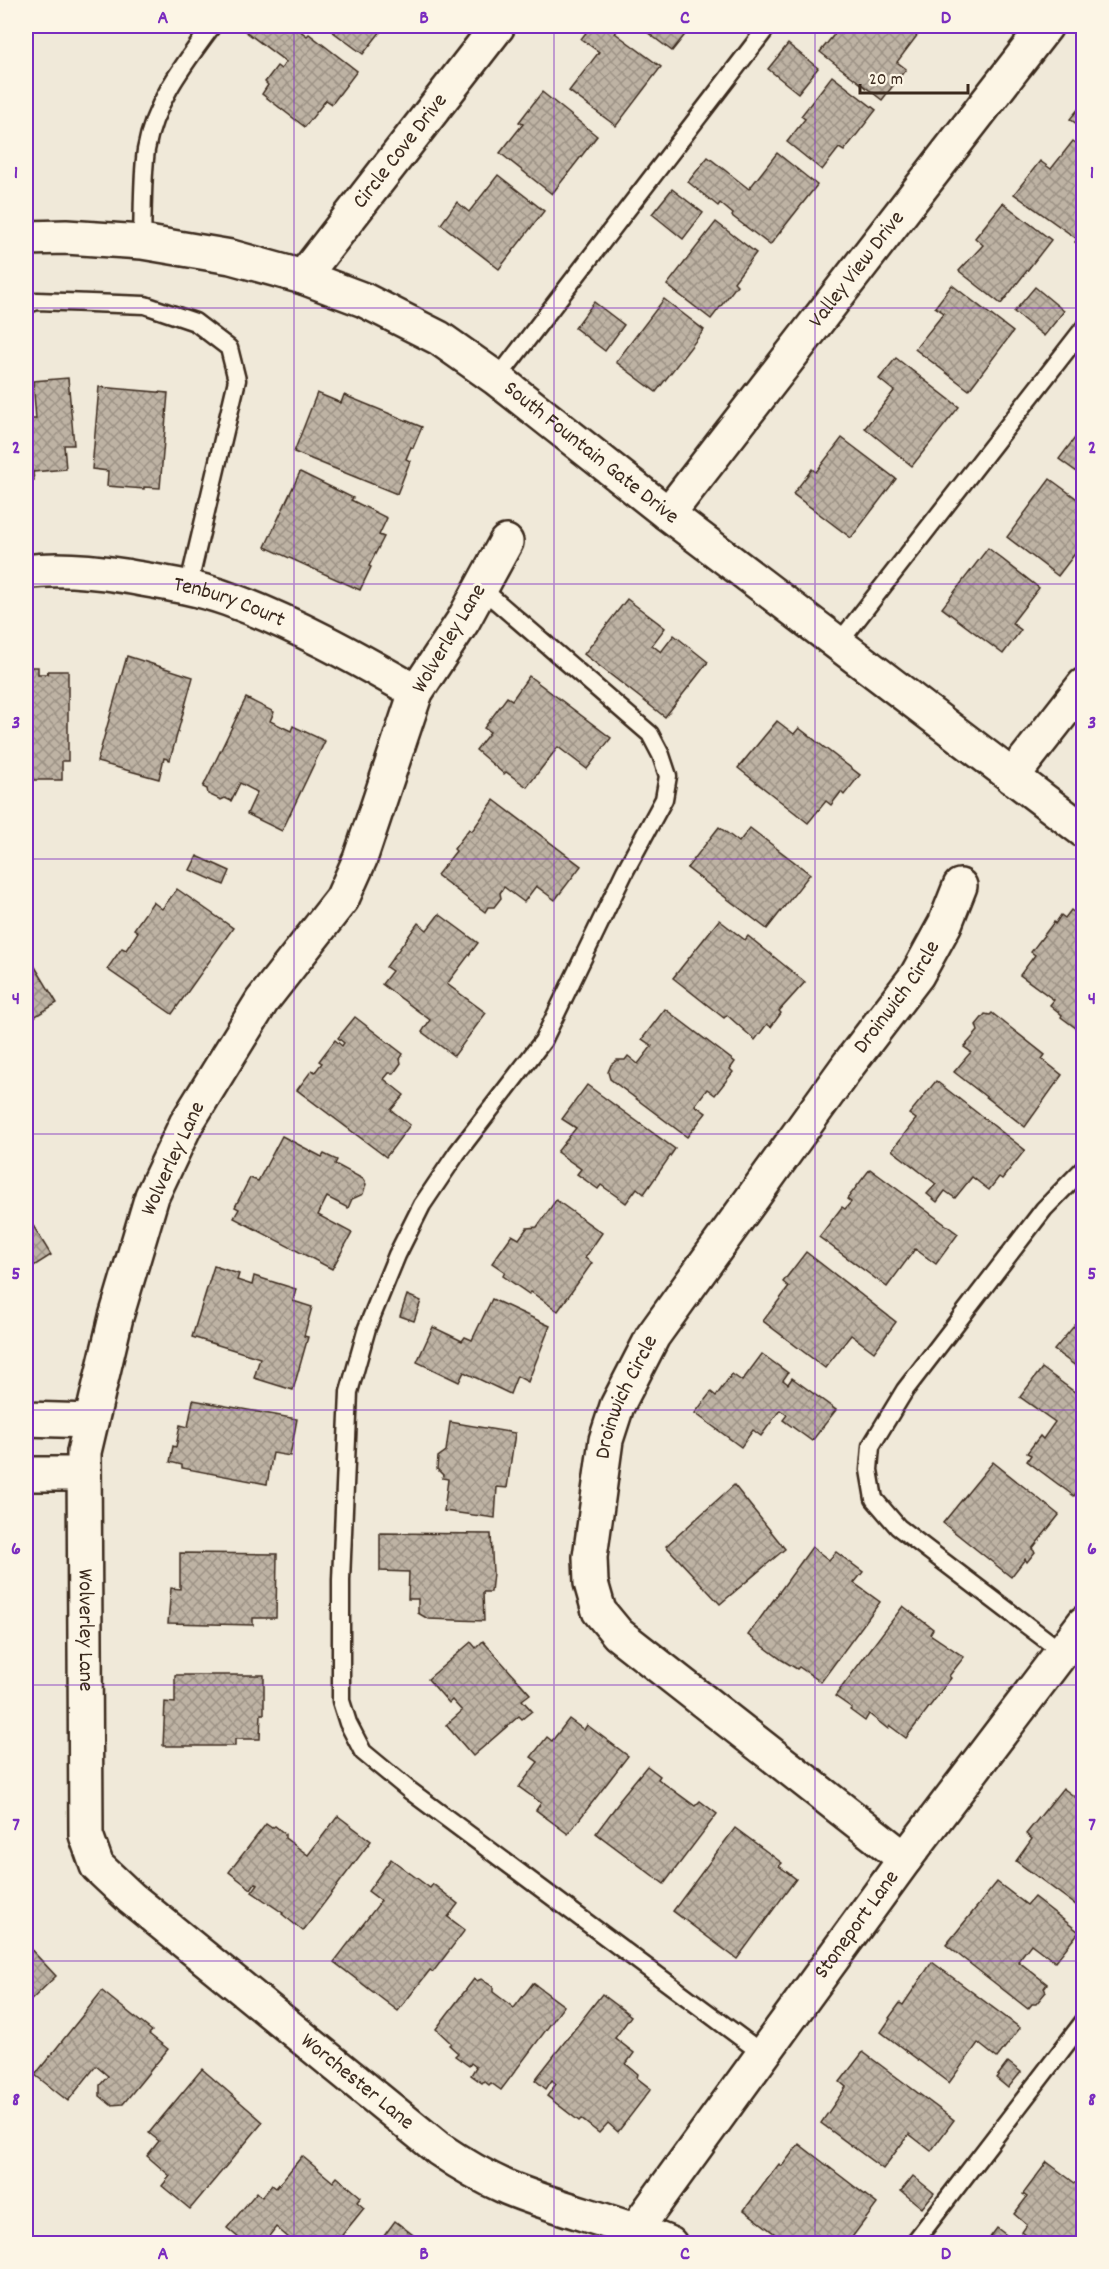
<svg xmlns="http://www.w3.org/2000/svg" width="1109" height="2269" font-family="Dekko,sans-serif">
<style>
.building{fill:url(#building-cross-hatch);stroke:#3b2a1e;stroke-width:1.5}
.lines{fill:none;stroke-linecap:round;stroke-linejoin:round}
.lane-casing{stroke:#3b2a1e;stroke-width:21}
.street-casing{stroke:#3b2a1e;stroke-width:38}
.secondary-casing{stroke:#3b2a1e;stroke-width:38}
.path{stroke:#3b2a1e;stroke-width:4;stroke-dasharray:6 4.5;stroke-linecap:butt}
.lane{stroke:#fcf5e5;stroke-width:16}
.street{stroke:#fcf5e5;stroke-width:33}
.secondary{stroke:#fcf5e5;stroke-width:33}
.grid{fill:none;stroke:#7b2cbf;stroke-width:1.5;stroke-opacity:0.55}
.labels{text-anchor:middle;dominant-baseline:central;stroke-width:6;stroke-linejoin:round;paint-order:stroke}
.street-label{font-size:22px;fill:#3b2a1e;stroke:#fcf5e5}
.neatline{fill:none;stroke:#7b2cbf;stroke-width:2}
.grid-label{font-size:20px;text-anchor:middle;font-weight:bold;fill:#7b2cbf}
</style>
<defs>
<pattern id="building-cross-hatch" width="8" height="8" patternUnits="userSpaceOnUse" patternTransform="scale(1.5)"><rect width="8" height="8" fill="#beb3a4"/><path d="M0 0l8 8M0 8l8-8" fill="none" stroke="#9c9285"/></pattern>
</defs>
<rect width="100%" height="100%" fill="#f0e9d9"/>
<filter id="ink" filterUnits="userSpaceOnUse"><feTurbulence type="fractalNoise" baseFrequency=".0167" numOctaves="2"/><feDisplacementMap in="SourceGraphic" scale="12" xChannelSelector="R" yChannelSelector="G"/><feConvolveMatrix kernelMatrix="1 2 1 2 8 2 1 2 1" color-interpolation-filters="sRGB"/></filter>
<g filter="url(#ink)">
<!-- building -->
<g class="building">
<path d="M 249,26 L 294,26 L 307,36 L 309,34 L 357,71 L 332,104 L 326,100 L 305,127 L 262,94 L 268,85 L 265,82 L 277,66 L 281,69 L 286,62 L 245,31 Z"/>
<path d="M 325,26 L 385,26 L 363,54 Z"/>
<path d="M 591,26 L 610,26 L 617,31 L 615,33 L 661,67 L 616,126 L 569,91 L 599,52 L 581,39 Z"/>
<path d="M 639,26 L 692,26 L 672,51 Z"/>
<path d="M 841,26 L 917,26 L 922,29 L 897,62 L 906,69 L 882,100 L 820,52 Z"/>
<path d="M 788,44 L 818,68 L 798,93 L 768,69 Z"/>
<path d="M 832,76 L 876,110 L 844,151 L 839,148 L 822,170 L 787,142 L 805,119 L 801,116 Z"/>
<path d="M 542,92 L 597,136 L 552,194 L 500,153 L 523,124 L 519,122 Z"/>
<path d="M 1084,102 L 1084,129 L 1070,119 Z"/>
<path d="M 1073,141 L 1084,149 L 1084,248 L 1075,242 L 1077,239 L 1014,194 L 1040,161 L 1051,169 Z"/>
<path d="M 777,153 L 817,185 L 770,245 L 732,216 L 733,214 L 720,203 L 718,206 L 688,182 L 708,157 L 749,189 Z"/>
<path d="M 498,175 L 544,211 L 499,269 L 441,224 L 457,202 L 469,212 Z"/>
<path d="M 672,189 L 703,213 L 683,239 L 652,214 Z"/>
<path d="M 1003,203 L 1051,240 L 1001,304 L 959,271 L 983,245 L 975,238 Z"/>
<path d="M 716,222 L 756,253 L 734,282 L 737,285 L 711,319 L 667,285 Z"/>
<path d="M 952,285 L 1013,332 L 969,390 L 915,349 L 944,313 L 935,307 Z"/>
<path d="M 1035,287 L 1064,311 L 1044,336 L 1014,312 Z"/>
<path d="M 664,299 L 704,330 L 656,392 L 616,362 Z"/>
<path d="M 594,302 L 624,325 L 605,351 L 575,328 Z"/>
<path d="M 896,358 L 959,407 L 912,466 L 865,428 L 894,391 L 879,379 Z"/>
<path d="M 68,378 L 74,445 L 64,445 L 66,469 L 33,472 L 34,480 L 26,481 L 26,419 L 36,419 L 33,381 Z"/>
<path d="M 99,387 L 168,393 L 160,488 L 144,487 L 144,489 L 107,486 L 108,471 L 92,469 Z"/>
<path d="M 317,393 L 341,403 L 344,395 L 422,427 L 413,448 L 411,447 L 406,459 L 410,461 L 397,494 L 294,452 Z"/>
<path d="M 1084,426 L 1084,477 L 1059,459 Z"/>
<path d="M 842,438 L 896,479 L 851,538 L 793,494 L 812,469 L 816,472 Z"/>
<path d="M 300,472 L 353,498 L 351,500 L 387,518 L 379,535 L 384,537 L 369,566 L 371,567 L 360,590 L 265,547 Z"/>
<path d="M 1050,479 L 1084,504 L 1084,550 L 1080,547 L 1058,576 L 1007,537 Z"/>
<path d="M 988,548 L 1039,588 L 1012,623 L 1021,630 L 1003,654 L 942,608 Z"/>
<path d="M 627,599 L 665,628 L 652,645 L 661,652 L 674,635 L 708,662 L 665,717 L 584,654 Z"/>
<path d="M 127,656 L 193,677 L 170,760 L 164,758 L 159,779 L 97,762 Z"/>
<path d="M 26,667 L 38,667 L 38,674 L 47,674 L 48,671 L 68,671 L 68,761 L 62,761 L 62,780 L 26,780 Z"/>
<path d="M 529,676 L 611,738 L 587,769 L 558,747 L 527,787 L 506,772 L 504,774 L 476,750 L 490,732 L 484,728 L 507,697 L 512,700 Z"/>
<path d="M 246,698 L 274,712 L 270,721 L 291,731 L 293,726 L 325,741 L 282,831 L 247,814 L 257,792 L 240,783 L 231,801 L 225,798 L 221,800 L 208,794 L 207,789 L 203,787 Z"/>
<path d="M 777,721 L 794,734 L 799,728 L 860,775 L 844,795 L 841,792 L 831,805 L 826,801 L 808,823 L 738,768 Z"/>
<path d="M 494,800 L 581,866 L 555,900 L 536,886 L 524,902 L 504,887 L 500,893 L 501,898 L 494,907 L 488,907 L 485,912 L 437,875 L 456,851 L 454,849 L 469,829 L 472,831 Z"/>
<path d="M 719,827 L 739,842 L 750,828 L 810,874 L 767,929 L 687,868 Z"/>
<path d="M 197,856 L 230,871 L 224,885 L 190,870 Z"/>
<path d="M 177,889 L 233,928 L 172,1014 L 107,969 L 122,948 L 126,950 L 138,932 L 134,929 L 153,902 L 162,909 Z"/>
<path d="M 1071,910 L 1084,920 L 1084,1034 L 1061,1017 L 1062,1015 L 1050,1005 L 1054,1000 L 1020,975 L 1035,955 L 1031,952 L 1054,922 L 1055,924 L 1061,915 L 1065,918 Z"/>
<path d="M 439,914 L 478,943 L 447,984 L 486,1013 L 454,1056 L 422,1032 L 430,1020 L 382,984 L 392,971 L 386,967 L 418,923 L 427,930 Z"/>
<path d="M 719,920 L 745,940 L 748,936 L 805,982 L 779,1011 L 781,1013 L 771,1027 L 767,1024 L 755,1040 L 727,1015 L 724,1018 L 673,978 Z"/>
<path d="M 26,952 L 57,1003 L 26,1022 Z"/>
<path d="M 665,1009 L 735,1062 L 730,1069 L 733,1072 L 715,1095 L 707,1089 L 695,1105 L 706,1113 L 687,1137 L 610,1079 L 608,1072 L 611,1065 L 617,1060 L 625,1060 L 628,1056 L 638,1064 L 652,1046 L 642,1039 Z"/>
<path d="M 992,1013 L 1045,1055 L 1042,1059 L 1062,1075 L 1025,1127 L 954,1072 L 971,1052 L 964,1047 L 978,1031 L 976,1025 L 985,1014 L 990,1015 Z"/>
<path d="M 355,1017 L 403,1054 L 400,1059 L 401,1063 L 394,1073 L 389,1073 L 384,1079 L 404,1095 L 391,1110 L 410,1125 L 386,1157 L 297,1090 L 312,1070 L 315,1072 L 322,1063 L 319,1061 L 335,1040 L 342,1046 L 344,1043 L 338,1038 Z"/>
<path d="M 936,1081 L 1025,1150 L 1002,1179 L 999,1177 L 989,1190 L 972,1177 L 955,1198 L 945,1191 L 937,1202 L 927,1194 L 936,1184 L 892,1150 L 916,1119 L 909,1114 Z"/>
<path d="M 587,1085 L 675,1149 L 644,1194 L 637,1188 L 626,1203 L 601,1185 L 598,1189 L 577,1174 L 581,1169 L 557,1152 L 576,1128 L 562,1119 Z"/>
<path d="M 282,1136 L 322,1157 L 324,1154 L 337,1160 L 335,1164 L 363,1179 L 366,1184 L 363,1194 L 352,1199 L 348,1208 L 327,1197 L 318,1215 L 352,1233 L 332,1269 L 234,1218 L 239,1209 L 235,1207 L 250,1178 L 258,1181 Z"/>
<path d="M 870,1169 L 958,1234 L 936,1264 L 915,1249 L 887,1287 L 819,1237 L 842,1207 L 845,1209 L 851,1202 L 847,1199 Z"/>
<path d="M 556,1200 L 602,1233 L 585,1258 L 592,1263 L 558,1311 L 531,1292 L 529,1294 L 503,1276 L 505,1272 L 492,1263 L 512,1235 L 519,1239 L 527,1228 L 537,1227 Z"/>
<path d="M 26,1214 L 51,1255 L 26,1271 Z"/>
<path d="M 806,1252 L 896,1322 L 874,1352 L 851,1335 L 825,1368 L 763,1321 L 789,1287 L 783,1282 Z"/>
<path d="M 214,1266 L 239,1274 L 237,1280 L 252,1285 L 254,1276 L 296,1289 L 293,1301 L 312,1307 L 304,1336 L 308,1337 L 293,1390 L 254,1378 L 260,1358 L 192,1337 Z"/>
<path d="M 407,1295 L 421,1301 L 414,1321 L 400,1316 Z"/>
<path d="M 492,1299 L 550,1326 L 528,1382 L 517,1376 L 510,1394 L 464,1372 L 459,1382 L 417,1362 L 433,1327 L 462,1341 L 465,1337 L 472,1340 Z"/>
<path d="M 1084,1314 L 1084,1372 L 1054,1350 Z"/>
<path d="M 762,1354 L 788,1373 L 783,1380 L 788,1384 L 792,1378 L 836,1410 L 812,1441 L 783,1420 L 787,1415 L 780,1410 L 761,1436 L 753,1430 L 741,1447 L 695,1413 L 711,1392 L 716,1396 L 732,1374 L 742,1381 Z"/>
<path d="M 1042,1368 L 1084,1399 L 1084,1484 L 1074,1496 L 1027,1461 L 1031,1455 L 1027,1453 L 1040,1436 L 1043,1439 L 1055,1422 L 1020,1397 Z"/>
<path d="M 193,1400 L 297,1419 L 290,1456 L 273,1453 L 267,1484 L 182,1468 L 182,1465 L 170,1462 L 173,1446 L 176,1447 L 180,1425 L 188,1427 Z"/>
<path d="M 450,1422 L 515,1433 L 507,1488 L 497,1487 L 495,1518 L 444,1511 L 448,1479 L 442,1478 L 443,1475 L 437,1469 L 438,1457 L 446,1451 Z"/>
<path d="M 993,1462 L 1059,1515 L 1032,1549 L 1035,1552 L 1027,1562 L 1025,1559 L 1011,1577 L 943,1523 Z"/>
<path d="M 734,1485 L 785,1549 L 720,1604 L 666,1546 Z"/>
<path d="M 380,1533 L 491,1534 L 493,1573 L 491,1592 L 483,1592 L 484,1621 L 428,1619 L 418,1613 L 418,1599 L 408,1599 L 409,1572 L 380,1571 Z"/>
<path d="M 812,1547 L 829,1560 L 836,1552 L 863,1572 L 854,1583 L 880,1602 L 821,1682 L 799,1667 L 797,1669 L 782,1660 L 748,1635 Z"/>
<path d="M 180,1553 L 277,1554 L 276,1618 L 253,1618 L 253,1625 L 168,1623 L 171,1588 L 180,1589 Z"/>
<path d="M 903,1606 L 933,1629 L 930,1634 L 964,1657 L 949,1676 L 951,1678 L 906,1738 L 890,1726 L 888,1729 L 869,1714 L 865,1721 L 850,1710 L 852,1708 L 835,1696 Z"/>
<path d="M 483,1641 L 530,1694 L 522,1700 L 532,1711 L 522,1719 L 519,1716 L 473,1756 L 446,1725 L 462,1711 L 452,1700 L 449,1703 L 428,1679 L 471,1642 L 476,1648 Z"/>
<path d="M 175,1675 L 264,1675 L 264,1714 L 261,1714 L 260,1739 L 235,1739 L 235,1746 L 163,1746 L 165,1702 L 175,1703 Z"/>
<path d="M 569,1719 L 584,1730 L 587,1725 L 628,1756 L 568,1834 L 536,1810 L 541,1803 L 519,1787 L 538,1762 L 531,1757 L 547,1737 L 552,1741 Z"/>
<path d="M 647,1766 L 660,1776 L 658,1779 L 695,1806 L 700,1801 L 717,1814 L 664,1884 L 596,1833 L 620,1801 L 619,1800 Z"/>
<path d="M 1063,1788 L 1084,1804 L 1084,1911 L 1016,1861 L 1032,1839 L 1026,1834 Z"/>
<path d="M 338,1816 L 371,1841 L 303,1931 L 282,1914 L 283,1913 L 252,1892 L 258,1884 L 255,1883 L 251,1889 L 229,1872 L 266,1824 L 272,1828 L 275,1826 L 285,1834 L 285,1838 L 308,1855 Z"/>
<path d="M 735,1828 L 782,1863 L 779,1866 L 796,1879 L 737,1959 L 673,1911 Z"/>
<path d="M 391,1859 L 430,1888 L 433,1884 L 458,1904 L 448,1917 L 465,1930 L 433,1972 L 430,1970 L 398,2011 L 334,1962 L 381,1901 L 368,1891 Z"/>
<path d="M 997,1882 L 1027,1905 L 1034,1897 L 1079,1932 L 1055,1962 L 1031,1944 L 1018,1961 L 1047,1984 L 1044,1988 L 1046,1992 L 1036,2004 L 1032,2004 L 1028,2009 L 946,1945 Z"/>
<path d="M 26,1944 L 56,1976 L 26,2005 Z"/>
<path d="M 932,1962 L 1020,2028 L 997,2058 L 978,2043 L 949,2083 L 881,2032 L 890,2019 L 889,2018 L 900,2003 L 903,2005 Z"/>
<path d="M 474,1979 L 477,1981 L 481,1979 L 493,1987 L 493,1992 L 514,2008 L 533,1983 L 564,2006 L 501,2090 L 491,2083 L 489,2085 L 484,2081 L 482,2083 L 471,2075 L 476,2067 L 471,2063 L 469,2066 L 455,2056 L 458,2053 L 449,2045 L 451,2043 L 436,2029 Z"/>
<path d="M 102,1991 L 152,2031 L 149,2034 L 168,2049 L 123,2104 L 111,2105 L 100,2096 L 100,2085 L 108,2076 L 96,2066 L 68,2101 L 35,2075 Z"/>
<path d="M 602,1994 L 631,2016 L 615,2038 L 634,2053 L 626,2064 L 638,2074 L 637,2078 L 651,2089 L 618,2132 L 608,2123 L 599,2133 L 581,2119 L 579,2121 L 547,2096 L 556,2084 L 552,2080 L 546,2089 L 535,2080 Z"/>
<path d="M 863,2052 L 954,2120 L 931,2151 L 909,2134 L 883,2169 L 821,2123 L 846,2087 L 840,2082 Z"/>
<path d="M 1008,2062 L 1021,2072 L 1008,2088 L 996,2078 Z"/>
<path d="M 202,2069 L 263,2122 L 190,2209 L 162,2186 L 170,2176 L 147,2156 L 159,2141 L 149,2133 Z"/>
<path d="M 799,2144 L 877,2204 L 847,2244 L 788,2244 L 744,2210 L 779,2164 L 782,2166 Z"/>
<path d="M 302,2156 L 333,2182 L 337,2177 L 361,2197 L 357,2202 L 364,2208 L 335,2244 L 296,2244 L 276,2227 L 263,2244 L 246,2244 L 227,2228 L 257,2192 L 262,2197 L 272,2185 L 276,2188 Z"/>
<path d="M 1047,2162 L 1084,2190 L 1084,2244 L 1038,2244 L 1022,2232 L 1027,2225 L 1014,2214 L 1027,2197 L 1023,2194 Z"/>
<path d="M 913,2176 L 934,2193 L 922,2208 L 901,2191 Z"/>
<path d="M 395,2221 L 425,2244 L 378,2244 Z"/>
<path d="M 997,2228 L 1018,2244 L 985,2244 Z"/>
</g>
<g class="lines">
<!-- lane casing -->
<g class="lane-casing">
<g id="lane">
<path d="M 142,242 C 143,212 142,180 146,150 C 154,102 185,63 212,26"/>
<path d="M 26,305 L 37,301 L 145,305 L 195,322 L 229,348 L 237,380 L 188,588"/>
<path d="M 497,379 L 768,26"/>
<path d="M 481,588 L 650,734 L 661,755 L 668,776 L 664,799 L 625,871 L 543,1041 L 457,1153 L 422,1205 L 397,1255 L 367,1328 L 349,1392 L 341,1580 L 341,1701 L 348,1723 L 363,1752 L 409,1790 L 763,2054"/>
<path d="M 838,644 L 1084,328"/>
<path d="M 1062,1652 L 898,1527 L 874,1499 L 869,1470 L 871,1446 L 905,1390 L 1044,1209 L 1084,1168"/>
<path d="M 913,2244 L 1084,2021"/>
</g>
</g>
<!-- street casing -->
<g class="street-casing">
<g id="street">
<path id="s1" d="M 303,277 L 498,26"/>
<path id="s2" d="M 668,514 L 1046,26"/>
<path id="s3" d="M 506,542 L 463,621 L 416,692 L 360,859 L 342,899 L 262,1001 L 186,1124 L 152,1196 L 116,1317 L 84,1452 L 86,1835 L 97,1866 L 131,1898 L 439,2149 C 461,2164 483,2177 508,2188 C 561,2210 617,2221 670,2244"/>
<path id="s4" d="M 26,572 C 58,567 93,571 125,576 C 159,582 195,587 228,599 C 294,623 355,657 416,692"/>
<path d="M 1012,777 L 1084,685"/>
<path d="M 26,1419 L 91,1421"/>
<path d="M 26,1474 L 84,1474"/>
<path id="s5" d="M 905,1859 L 618,1634 L 599,1611 L 591,1583 L 590,1557 L 606,1440 L 617,1406 L 653,1336 L 849,1064 L 917,975 L 945,924 L 960,886"/>
<path id="s6" d="M 636,2229 L 905,1859 L 1084,1623"/>
</g>
</g>
<!-- secondary casing -->
<g class="secondary-casing">
<g id="secondary">
<path id="s7" d="M 26,238 L 66,237 L 142,242 L 231,257 L 303,277 L 364,300 L 439,338 L 497,379 L 668,514 L 1084,831"/>
</g>
</g>
<!-- path -->
<path class="path" d="M 26,2241 L 30,2244"/>
<!-- lane -->
<use href="#lane" class="lane"/>
<!-- street -->
<use href="#street" class="street"/>
<!-- secondary -->
<use href="#secondary" class="secondary"/>
</g>
</g>
<!-- grid -->
<path class="grid" d="M 294,26 L 294,2244M 554,26 L 554,2244M 815,26 L 815,2244M 26,308 L 1084,308M 26,584 L 1084,584M 26,859 L 1084,859M 26,1134 L 1084,1134M 26,1410 L 1084,1410M 26,1685 L 1084,1685M 26,1961 L 1084,1961"/>
<g class="labels">
<!-- street labels -->
<g class="street-label">
<text stroke="none"><textPath href="#s1" startOffset="159">Circle Cove Drive</textPath></text>
<text stroke="none"><textPath href="#s2" startOffset="309">Valley View Drive</textPath></text>
<text stroke="none"><textPath href="#s7" startOffset="621">South Fountain Gate Drive</textPath></text>
<text stroke="none"><textPath href="#s4" startOffset="207">Tenbury Court</textPath></text>
<text transform="translate(450 639) rotate(-59)">Wolverley Lane</text>
<text stroke="none"><textPath href="#s5" startOffset="1100">Droinwich Circle</textPath></text>
<text transform="translate(174 1159) rotate(-65)">Wolverley Lane</text>
<text stroke="none"><textPath href="#s5" startOffset="615">Droinwich Circle</textPath></text>
<text stroke="none"><textPath href="#s3" startOffset="1192">Wolverley Lane</textPath></text>
<text stroke="none"><textPath href="#s6" startOffset="376">Stoneport Lane</textPath></text>
<text stroke="none"><textPath href="#s3" startOffset="1768">Worchester Lane</textPath></text>
</g>
</g>
<!-- margin -->
<rect width="1109" height="2269" fill="none" stroke="#fcf5e5" stroke-width="66"/>
<!-- scale -->
<path d="M860 84v9h108v-9" fill="none" stroke="#3b2a1e" stroke-width="3"/>
<text x="869" y="84" font-size="18" fill="#3b2a1e" stroke="#fcf5e5" stroke-width="4.5" paint-order="stroke">20 m</text>
<rect x="33" y="33" width="1043" height="2203" class="neatline"/>
<g class="grid-label">
<text x="163" y="23">A</text>
<text x="424" y="23">B</text>
<text x="685" y="23">C</text>
<text x="946" y="23">D</text>
<text x="16" y="178">1</text>
<text x="1092" y="178">1</text>
<text x="16" y="453">2</text>
<text x="1092" y="453">2</text>
<text x="16" y="728">3</text>
<text x="1092" y="728">3</text>
<text x="16" y="1004">4</text>
<text x="1092" y="1004">4</text>
<text x="16" y="1279">5</text>
<text x="1092" y="1279">5</text>
<text x="16" y="1554">6</text>
<text x="1092" y="1554">6</text>
<text x="16" y="1830">7</text>
<text x="1092" y="1830">7</text>
<text x="16" y="2105">8</text>
<text x="1092" y="2105">8</text>
<text x="163" y="2259">A</text>
<text x="424" y="2259">B</text>
<text x="685" y="2259">C</text>
<text x="946" y="2259">D</text>
</g>
</svg>
